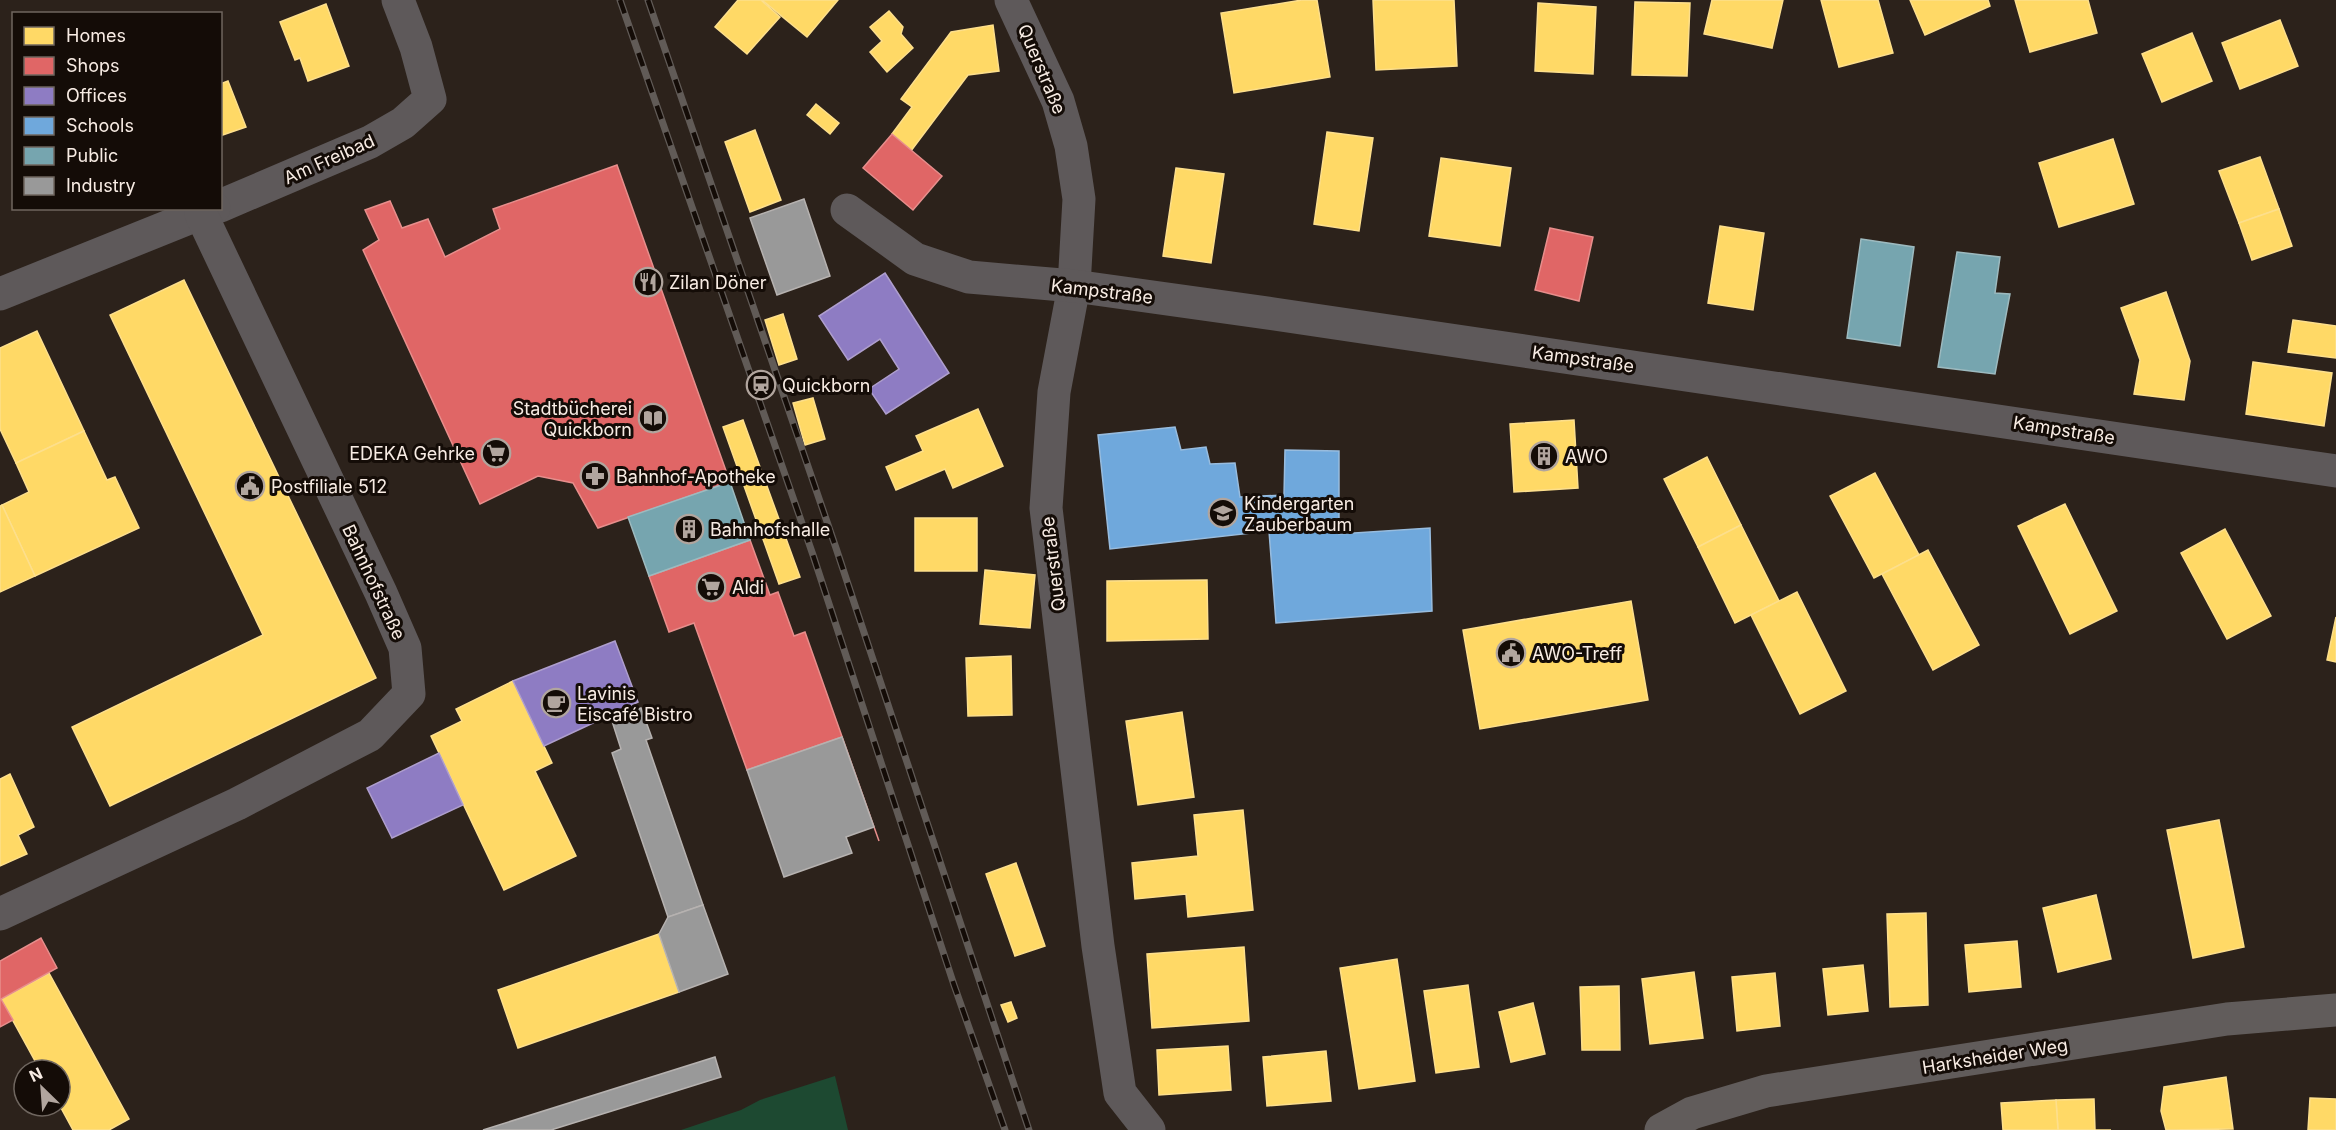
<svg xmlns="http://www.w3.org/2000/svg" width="2336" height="1130" font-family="Inter,sans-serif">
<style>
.green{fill:#1d4931}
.homes{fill:#ffd966;stroke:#fddf8c;stroke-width:1.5}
.shops{fill:#e06666;stroke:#e78e8c;stroke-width:1.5}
.offices{fill:#8e7cc3;stroke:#ae9ecd;stroke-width:1.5}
.schools{fill:#6fa8dc;stroke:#98bcde;stroke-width:1.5}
.public{fill:#76a5af;stroke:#9dbabf;stroke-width:1.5}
.industry{fill:#999;stroke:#b6b2b0;stroke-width:1.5}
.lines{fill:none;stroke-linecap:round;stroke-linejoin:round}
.minor{stroke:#5e595a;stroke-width:33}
.secondary{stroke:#615c5b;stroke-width:33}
.rail-casing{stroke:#615b57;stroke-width:7}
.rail{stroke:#140c07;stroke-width:4.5;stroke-dasharray:14;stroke-linecap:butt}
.labels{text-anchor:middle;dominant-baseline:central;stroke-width:6;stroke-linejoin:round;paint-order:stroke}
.street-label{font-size:18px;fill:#f8ece4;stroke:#140c07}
.poi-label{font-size:18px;fill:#f8ece4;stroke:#140c07;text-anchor:start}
</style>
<rect width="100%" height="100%" fill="#2c221b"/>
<!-- green -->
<path class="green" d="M 835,1076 L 848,1130 L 681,1130 L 741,1110 L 760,1100 Z"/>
<!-- homes -->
<g class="homes">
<path d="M 738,0 L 761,0 L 780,17 L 747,54 L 715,27 Z"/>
<path d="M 762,0 L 838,0 L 807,37 Z"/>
<path d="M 1302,0 L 1317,0 L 1330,77 L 1234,93 L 1221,13 Z"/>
<path d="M 1373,0 L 1454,0 L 1457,66 L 1376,70 Z"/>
<path d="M 1712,0 L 1783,0 L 1772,48 L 1704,34 Z"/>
<path d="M 1821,0 L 1878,0 L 1893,53 L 1839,67 Z"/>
<path d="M 1910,0 L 1988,0 L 1990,6 L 1925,35 Z"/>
<path d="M 2015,0 L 2088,0 L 2097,33 L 2030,52 Z"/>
<path d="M 1635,2 L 1690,3 L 1687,76 L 1632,75 Z"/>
<path d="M 1538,3 L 1596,7 L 1593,74 L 1535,71 Z"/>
<path d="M 326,4 L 349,66 L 308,81 L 300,58 L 295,60 L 280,22 Z"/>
<path d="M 889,11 L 903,27 L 901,34 L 913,48 L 887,72 L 870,52 L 882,41 L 870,27 Z"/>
<path d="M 2280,20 L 2298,66 L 2240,89 L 2222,43 Z"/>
<path d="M 993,25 L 999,71 L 968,75 L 911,151 L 892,134 L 912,107 L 901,99 L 951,32 Z"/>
<path d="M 2192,33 L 2212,81 L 2162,102 L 2142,54 Z"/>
<path d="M 228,81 L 246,127 L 220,136 L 220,84 Z"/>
<path d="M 816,104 L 839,123 L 830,134 L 807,115 Z"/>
<path d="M 755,130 L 781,200 L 750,212 L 725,142 Z"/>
<path d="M 1327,132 L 1373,138 L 1359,231 L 1314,224 Z"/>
<path d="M 2113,139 L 2134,204 L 2059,227 L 2039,163 Z"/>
<path d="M 2260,157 L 2279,209 L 2239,223 L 2219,171 Z"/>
<path d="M 1441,158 L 1511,168 L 1500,246 L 1429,236 Z"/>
<path d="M 1176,168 L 1224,174 L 1211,263 L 1163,256 Z"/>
<path d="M 2279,209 L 2292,246 L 2252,260 L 2239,223 Z"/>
<path d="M 1720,226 L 1764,233 L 1753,310 L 1708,303 Z"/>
<path d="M 184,280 L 376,678 L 110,806 L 72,727 L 263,635 L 110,315 Z"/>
<path d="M 2166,292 L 2190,361 L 2184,400 L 2134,394 L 2140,360 L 2121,308 Z"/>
<path d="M 783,314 L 797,359 L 779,365 L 765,320 Z"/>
<path d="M 2293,320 L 2336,326 L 2336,358 L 2288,352 Z"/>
<path d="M 37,331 L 84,431 L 16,463 L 0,429 L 0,348 Z"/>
<path d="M 2253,362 L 2332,373 L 2324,426 L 2246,414 Z"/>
<path d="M 813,398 L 825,439 L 805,445 L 793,403 Z"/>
<path d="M 978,409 L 1003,466 L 953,488 L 945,469 L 896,490 L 886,467 L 923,451 L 916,436 Z"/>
<path d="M 743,420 L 800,577 L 779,584 L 723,427 Z"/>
<path d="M 1574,420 L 1578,488 L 1514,492 L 1510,424 Z"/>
<path d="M 84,431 L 107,480 L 115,477 L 139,528 L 35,576 L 2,505 L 29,492 L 16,463 Z"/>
<path d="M 1707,457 L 1741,525 L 1698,547 L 1664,479 Z"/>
<path d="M 1875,473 L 1919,555 L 1874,578 L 1830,496 Z"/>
<path d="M 2065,504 L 2117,611 L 2070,634 L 2018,526 Z"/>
<path d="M 2,505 L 35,576 L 0,592 L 0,506 Z"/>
<rect x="915" y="518" width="62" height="53"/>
<path d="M 1741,525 L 1779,601 L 1735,623 L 1698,547 Z"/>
<path d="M 2225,529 L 2271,616 L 2227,639 L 2181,553 Z"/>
<path d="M 1928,550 L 1979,645 L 1933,670 L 1882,574 Z"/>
<path d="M 985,570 L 1035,575 L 1030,628 L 980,624 Z"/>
<path d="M 1207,580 L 1208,639 L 1107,641 L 1107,581 Z"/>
<path d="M 1797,592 L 1846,691 L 1800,714 L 1751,615 Z"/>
<path d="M 1631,601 L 1648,700 L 1480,729 L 1463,630 Z"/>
<path d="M 2336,617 L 2336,662 L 2327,660 Z"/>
<path d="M 1011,656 L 1012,715 L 968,716 L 966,658 Z"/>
<path d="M 513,681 L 552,763 L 535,771 L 576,856 L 504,890 L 431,736 L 462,721 L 456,709 Z"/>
<path d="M 1182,712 L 1194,797 L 1138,805 L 1126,721 Z"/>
<path d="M 10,774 L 34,827 L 18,835 L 27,854 L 0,866 L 0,779 Z"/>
<path d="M 1243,810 L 1253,910 L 1188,917 L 1186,894 L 1135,899 L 1132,863 L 1198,856 L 1194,815 Z"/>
<path d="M 2219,820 L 2244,947 L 2193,958 L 2167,830 Z"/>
<path d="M 1016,863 L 1045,946 L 1015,956 L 986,874 Z"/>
<path d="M 2096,895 L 2111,959 L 2058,972 L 2043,908 Z"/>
<path d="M 1926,913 L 1928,1005 L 1890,1007 L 1887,914 Z"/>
<path d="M 659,934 L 679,992 L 518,1048 L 498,990 Z"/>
<path d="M 2017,941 L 2021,987 L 1969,992 L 1965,945 Z"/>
<path d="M 1244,947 L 1249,1021 L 1152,1028 L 1147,954 Z"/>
<path d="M 1397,959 L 1415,1081 L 1359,1089 L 1340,968 Z"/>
<path d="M 1863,965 L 1868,1011 L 1828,1015 L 1823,969 Z"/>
<path d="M 1694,972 L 1703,1038 L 1650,1044 L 1642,979 Z"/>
<path d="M 49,973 L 129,1119 L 109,1130 L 73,1130 L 60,1106 L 60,1070 L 40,1070 L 1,999 Z"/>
<path d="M 1775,973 L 1780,1026 L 1737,1031 L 1732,977 Z"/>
<path d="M 1468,985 L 1479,1067 L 1436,1073 L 1424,991 Z"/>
<path d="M 1619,986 L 1620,1050 L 1582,1050 L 1580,987 Z"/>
<path d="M 1011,1002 L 1017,1018 L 1008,1022 L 1001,1005 Z"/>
<path d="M 1533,1003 L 1545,1054 L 1511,1062 L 1499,1012 Z"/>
<path d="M 1228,1046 L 1231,1090 L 1159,1095 L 1157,1050 Z"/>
<path d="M 1326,1051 L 1331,1101 L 1267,1106 L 1263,1057 Z"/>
<path d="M 2226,1077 L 2233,1129 L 2166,1130 L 2161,1111 L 2164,1087 Z"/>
<path d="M 2310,1098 L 2336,1099 L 2336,1130 L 2308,1130 Z"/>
<path d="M 2094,1099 L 2095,1130 L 2111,1130 L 2058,1130 L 2056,1100 Z"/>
<path d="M 2056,1100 L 2058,1130 L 2003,1130 L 2001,1103 Z"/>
</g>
<!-- shops -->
<g class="shops">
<path d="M 892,134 L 942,176 L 913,210 L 863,168 Z"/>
<path d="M 617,165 L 730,482 L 598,528 L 573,483 L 538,476 L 480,504 L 363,250 L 379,240 L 365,210 L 390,201 L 402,228 L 428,219 L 445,257 L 500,229 L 493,209 Z"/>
<path d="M 1550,228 L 1593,237 L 1579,301 L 1535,290 Z"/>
<path d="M 750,540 L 770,595 L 778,592 L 794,636 L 805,632 L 879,841 L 842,737 L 747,770 L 694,623 L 669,632 L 649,576 Z"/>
<path d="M 41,938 L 57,968 L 1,999 L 13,1020 L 0,1027 L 0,961 Z"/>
</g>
<!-- offices -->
<g class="offices">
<path d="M 885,273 L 949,373 L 886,414 L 869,389 L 899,369 L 880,339 L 848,360 L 819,316 Z"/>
<path d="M 615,641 L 638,702 L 544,746 L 513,681 Z"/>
<path d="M 439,753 L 463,805 L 392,838 L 367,788 Z"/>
</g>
<!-- schools -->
<path class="schools" d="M 1175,427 L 1181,450 L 1206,447 L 1210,464 L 1235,463 L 1240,497 L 1284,495 L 1285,450 L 1339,451 L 1339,534 L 1430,528 L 1432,611 L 1276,623 L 1269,531 L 1110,549 L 1098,435 Z"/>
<!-- public -->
<g class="public">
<path d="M 1861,239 L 1914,247 L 1900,346 L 1847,338 Z"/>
<path d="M 1957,252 L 2000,257 L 1995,293 L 2010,294 L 1995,374 L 1938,367 Z"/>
<path d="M 730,482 L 750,540 L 649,576 L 628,517 Z"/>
</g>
<!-- industry -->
<g class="industry">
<path d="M 804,199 L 830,276 L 777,295 L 750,218 Z"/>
<path d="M 641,708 L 652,738 L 646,740 L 703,905 L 668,917 L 612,753 L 621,749 L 611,718 Z"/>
<path d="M 842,737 L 874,827 L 846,837 L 852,853 L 784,877 L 747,770 Z"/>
<path d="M 703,905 L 728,974 L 679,992 L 659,934 L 668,917 Z"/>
<path d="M 715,1057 L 721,1077 L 551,1130 L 483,1130 Z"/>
</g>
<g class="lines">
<!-- minor -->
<g class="minor">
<path d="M 1011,0 L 1058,101 L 1071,146 L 1079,199 L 1074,286 L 1054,392 L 1046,508 L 1098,946 L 1120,1093 L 1149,1130"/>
<path d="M 220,206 L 370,142 L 403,123 L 430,99 L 416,47 L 398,0"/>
<path d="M 847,210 L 915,259 L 969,277 L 1074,286 L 1274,314 L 2336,471"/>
<path d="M 0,294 L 214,208"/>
<path d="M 0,914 L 237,804 L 370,735 L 409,694 L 405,648 L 381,593 L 201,214"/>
</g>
<!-- secondary -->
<path class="secondary" d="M 1661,1130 L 1692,1113 L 1766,1091 L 2227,1019 L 2336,1010"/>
<!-- rail casing -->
<g class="rail-casing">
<g id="rail">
<path d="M 620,0 L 813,555 L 954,985 L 1005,1130"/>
<path d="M 648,0 L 836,548 L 1029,1130"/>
</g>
</g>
<!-- rail -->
<use href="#rail" class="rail"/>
</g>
<!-- icons -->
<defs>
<g id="restaurant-ring" transform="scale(1.5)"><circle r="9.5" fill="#140c07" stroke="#b1a59e" stroke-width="1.5"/><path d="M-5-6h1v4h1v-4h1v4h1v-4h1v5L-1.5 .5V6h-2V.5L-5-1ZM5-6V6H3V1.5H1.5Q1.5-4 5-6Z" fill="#b1a59e"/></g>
<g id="station-ring" transform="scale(1.5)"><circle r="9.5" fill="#140c07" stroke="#b1a59e" stroke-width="1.5"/><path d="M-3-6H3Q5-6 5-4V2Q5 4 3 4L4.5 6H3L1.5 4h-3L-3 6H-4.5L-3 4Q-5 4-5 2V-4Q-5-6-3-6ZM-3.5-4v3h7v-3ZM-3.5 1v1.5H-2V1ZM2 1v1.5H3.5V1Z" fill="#b1a59e"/></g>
<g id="library-ring" transform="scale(1.5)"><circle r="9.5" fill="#140c07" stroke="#b1a59e" stroke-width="1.5"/><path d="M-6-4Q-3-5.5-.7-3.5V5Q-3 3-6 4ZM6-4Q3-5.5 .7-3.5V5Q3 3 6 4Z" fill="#b1a59e"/></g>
<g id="supermarket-ring" transform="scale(1.5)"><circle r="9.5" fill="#140c07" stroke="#b1a59e" stroke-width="1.5"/><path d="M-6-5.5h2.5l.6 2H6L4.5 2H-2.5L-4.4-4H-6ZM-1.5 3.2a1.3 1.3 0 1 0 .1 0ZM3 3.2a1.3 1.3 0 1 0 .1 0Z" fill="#b1a59e"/></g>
<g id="building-ring" transform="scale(1.5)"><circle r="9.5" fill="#140c07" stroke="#b1a59e" stroke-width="1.5"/><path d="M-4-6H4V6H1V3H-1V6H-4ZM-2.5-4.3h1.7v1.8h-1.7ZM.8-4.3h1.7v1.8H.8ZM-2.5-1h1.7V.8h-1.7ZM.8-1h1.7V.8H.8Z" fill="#b1a59e"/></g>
<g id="pharmacy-ring" transform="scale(1.5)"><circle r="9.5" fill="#140c07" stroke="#b1a59e" stroke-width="1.5"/><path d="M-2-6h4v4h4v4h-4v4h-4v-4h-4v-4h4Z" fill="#b1a59e"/></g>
<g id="civic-ring" transform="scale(1.5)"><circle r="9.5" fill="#140c07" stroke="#b1a59e" stroke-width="1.5"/><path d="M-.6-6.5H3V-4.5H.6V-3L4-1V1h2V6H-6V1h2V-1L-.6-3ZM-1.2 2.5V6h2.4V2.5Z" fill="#b1a59e"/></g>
<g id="school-ring" transform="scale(1.5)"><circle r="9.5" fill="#140c07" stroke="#b1a59e" stroke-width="1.5"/><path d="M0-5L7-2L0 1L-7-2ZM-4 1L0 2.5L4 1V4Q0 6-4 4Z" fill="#b1a59e"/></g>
<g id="cafe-ring" transform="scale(1.5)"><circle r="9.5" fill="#140c07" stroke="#b1a59e" stroke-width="1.5"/><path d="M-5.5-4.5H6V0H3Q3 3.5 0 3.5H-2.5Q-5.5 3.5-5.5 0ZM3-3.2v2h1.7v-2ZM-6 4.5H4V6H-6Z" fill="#b1a59e"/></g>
</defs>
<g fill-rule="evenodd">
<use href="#restaurant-ring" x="648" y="282"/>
<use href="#station-ring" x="761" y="385"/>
<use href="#library-ring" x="653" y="418"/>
<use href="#supermarket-ring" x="496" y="453"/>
<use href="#building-ring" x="1544" y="456"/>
<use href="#pharmacy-ring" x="595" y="476"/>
<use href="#civic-ring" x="250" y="486"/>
<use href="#school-ring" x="1223" y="513"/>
<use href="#building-ring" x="689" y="529"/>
<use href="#supermarket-ring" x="711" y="587"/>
<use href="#civic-ring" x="1511" y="653"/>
<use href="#cafe-ring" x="556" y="703"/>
</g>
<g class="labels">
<!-- street labels -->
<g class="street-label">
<text transform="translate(1042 69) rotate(67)">Querstraße</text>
<text transform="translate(329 159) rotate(-24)">Am Freibad</text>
<text transform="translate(1102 291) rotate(7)">Kampstraße</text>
<text transform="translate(1583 359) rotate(8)">Kampstraße</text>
<text transform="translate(2064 430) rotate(9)">Kampstraße</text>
<text transform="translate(1053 564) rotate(-97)">Querstraße</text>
<text transform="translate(374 582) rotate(65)">Bahnhofstraße</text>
<text transform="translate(1995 1056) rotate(-9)">Harksheider Weg</text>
</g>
<!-- poi labels -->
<g class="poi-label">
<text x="669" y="282">Zilan Döner</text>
<text x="782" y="385">Quickborn</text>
<text x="632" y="408" text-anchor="end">Stadtbücherei<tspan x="632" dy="21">Quickborn</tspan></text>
<text x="475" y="453" text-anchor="end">EDEKA Gehrke</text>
<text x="1565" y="456">AWO</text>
<text x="616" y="476">Bahnhof-Apotheke</text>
<text x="271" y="486">Postfiliale 512</text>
<text x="1244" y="503">Kindergarten<tspan x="1244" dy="21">Zauberbaum</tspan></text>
<text x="710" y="529">Bahnhofshalle</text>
<text x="732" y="587">Aldi</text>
<text x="1532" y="653">AWO-Treff</text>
<text x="577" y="693">Lavinis<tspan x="577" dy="21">Eiscafé Bistro</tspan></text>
</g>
</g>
<!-- legend -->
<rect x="12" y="12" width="210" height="198" fill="#140c07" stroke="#6f665f" stroke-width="1.5"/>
<rect x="24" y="27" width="30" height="18" fill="#ffd966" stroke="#6f665f" stroke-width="1.5"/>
<text x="66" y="42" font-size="18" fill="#f8ece4">Homes</text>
<rect x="24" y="57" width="30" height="18" fill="#e06666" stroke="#6f665f" stroke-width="1.5"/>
<text x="66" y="72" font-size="18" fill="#f8ece4">Shops</text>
<rect x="24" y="87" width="30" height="18" fill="#8e7cc3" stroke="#6f665f" stroke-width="1.5"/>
<text x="66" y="102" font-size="18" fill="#f8ece4">Offices</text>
<rect x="24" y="117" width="30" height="18" fill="#6fa8dc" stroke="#6f665f" stroke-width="1.5"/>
<text x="66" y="132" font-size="18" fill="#f8ece4">Schools</text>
<rect x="24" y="147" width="30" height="18" fill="#76a5af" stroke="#6f665f" stroke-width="1.5"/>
<text x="66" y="162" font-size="18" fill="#f8ece4">Public</text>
<rect x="24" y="177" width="30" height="18" fill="#999999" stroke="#6f665f" stroke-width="1.5"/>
<text x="66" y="192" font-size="18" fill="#f8ece4">Industry</text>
<!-- north arrow -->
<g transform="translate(42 1088) rotate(335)"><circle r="28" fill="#140c07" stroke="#6f665f" stroke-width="1.5"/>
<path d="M0-4.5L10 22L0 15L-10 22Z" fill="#b1a59e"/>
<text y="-9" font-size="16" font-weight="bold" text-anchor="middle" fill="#f8ece4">N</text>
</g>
</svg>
